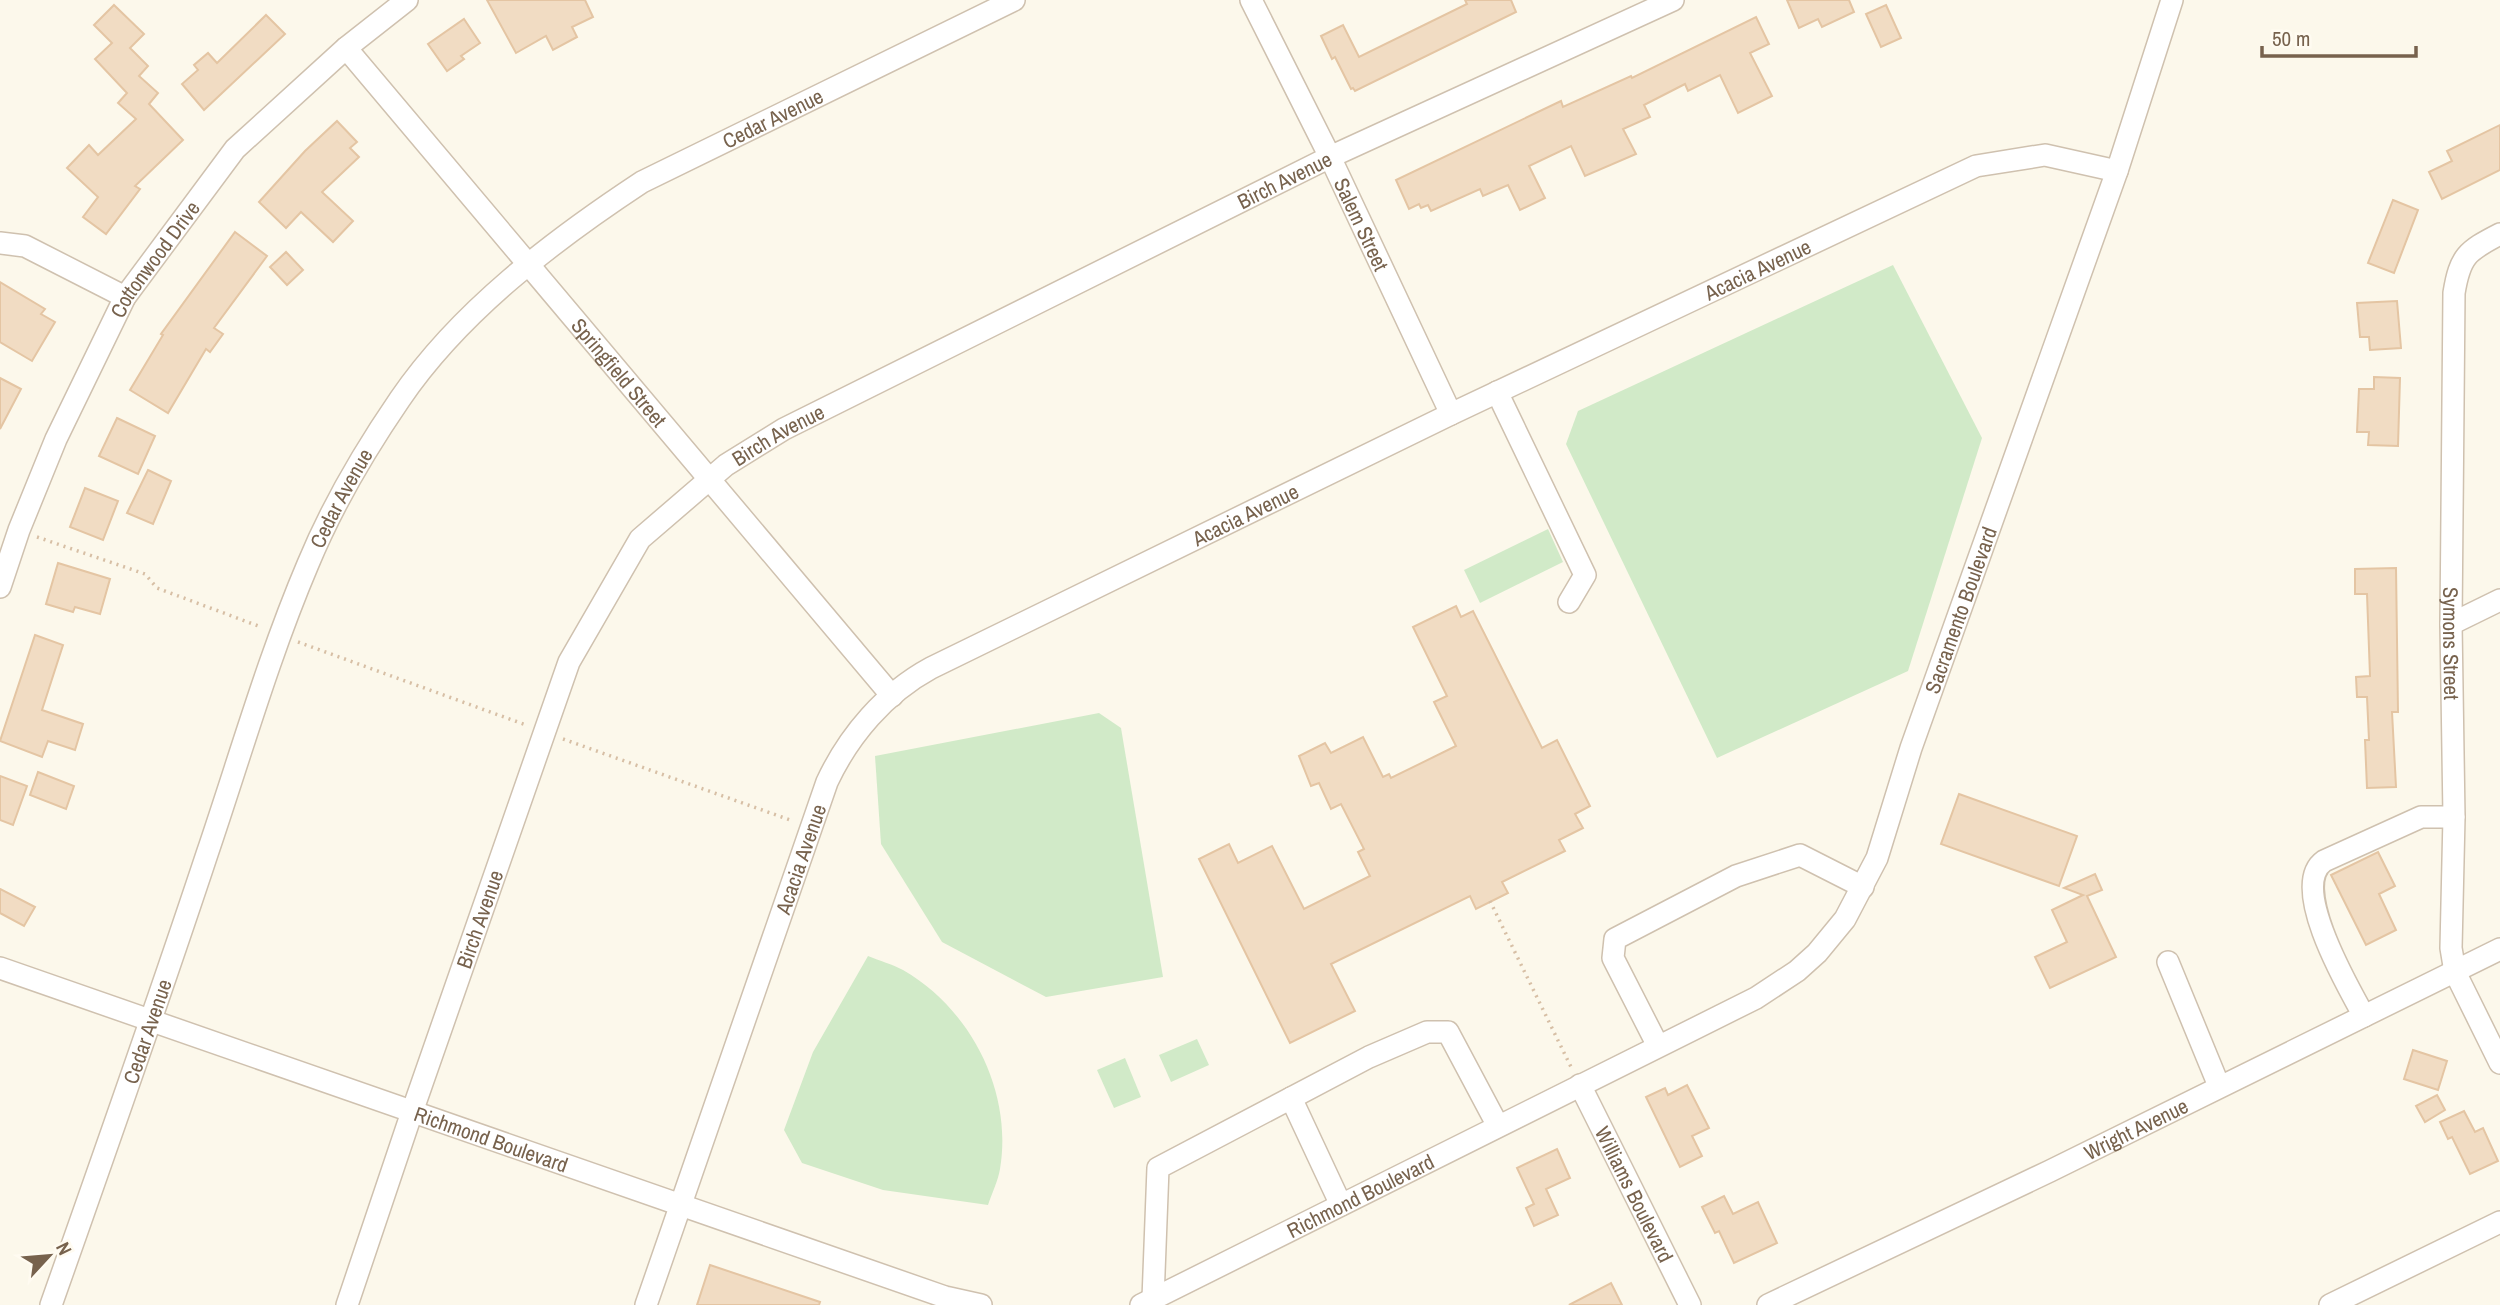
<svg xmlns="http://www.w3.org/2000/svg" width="2500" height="1305" font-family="'Archivo Narrow',sans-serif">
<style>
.green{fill:#d1eac8}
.building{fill:#f1dcc3;stroke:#e4c5a3;stroke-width:2}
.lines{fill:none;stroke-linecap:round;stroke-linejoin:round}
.minor-casing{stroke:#cfc1af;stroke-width:24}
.path{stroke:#d7bfa5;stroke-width:3.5;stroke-dasharray:2 5;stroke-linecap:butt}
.minor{stroke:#fff;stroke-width:21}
.labels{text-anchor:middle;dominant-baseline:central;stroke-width:6;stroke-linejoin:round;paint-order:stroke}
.street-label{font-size:21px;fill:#77624d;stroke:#fffbf1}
</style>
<rect width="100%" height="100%" fill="#fcf8eb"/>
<!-- green -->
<g class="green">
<path d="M 1893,265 L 1982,438 L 1908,671 L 1717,758 L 1566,444 L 1578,411 Z"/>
<path d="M 1548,529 L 1563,562 L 1480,603 L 1464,570 Z"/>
<path d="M 1099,713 L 1121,728 L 1163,977 L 1046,997 L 942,942 L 881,844 L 875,756 Z"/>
<path d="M 868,956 C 880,961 892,964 903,970 C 971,1009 1013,1092 1000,1169 C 998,1181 992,1193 988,1205 L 883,1190 L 802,1163 L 784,1130 L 813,1052 Z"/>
<path d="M 1197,1039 L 1209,1065 L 1171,1082 L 1159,1055 Z"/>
<path d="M 1125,1058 L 1141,1097 L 1114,1108 L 1097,1070 Z"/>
</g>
<!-- building -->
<g class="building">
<path d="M 487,0 L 585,0 L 593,17 L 572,27 L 577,37 L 553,50 L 546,36 L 516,53 Z"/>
<path d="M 1465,0 L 1511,0 L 1516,12 L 1355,91 L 1353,88 L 1351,89 L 1335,57 L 1332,59 L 1321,36 L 1343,25 L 1359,57 L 1467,4 Z"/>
<path d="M 1787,0 L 1849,0 L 1854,12 L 1822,27 L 1818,19 L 1799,28 Z"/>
<path d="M 114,5 L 144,34 L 130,48 L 148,66 L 139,76 L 158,93 L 149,104 L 183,140 L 135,186 L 140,189 L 106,234 L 83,217 L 98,197 L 67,168 L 89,145 L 98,155 L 136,119 L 118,103 L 127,93 L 95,59 L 112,43 L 94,25 Z"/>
<path d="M 1886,5 L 1901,38 L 1881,47 L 1866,14 Z"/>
<path d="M 266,15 L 285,34 L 204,110 L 182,84 L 198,70 L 194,65 L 208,53 L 217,63 Z"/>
<path d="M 1756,17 L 1769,44 L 1750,53 L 1772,96 L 1738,113 L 1720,75 L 1688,91 L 1685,84 L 1644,105 L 1650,117 L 1623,129 L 1636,154 L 1585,176 L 1571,146 L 1529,166 L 1545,198 L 1520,210 L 1508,185 L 1483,196 L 1480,189 L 1431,211 L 1428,205 L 1421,208 L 1419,204 L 1409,209 L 1396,180 L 1561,101 L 1563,107 L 1631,76 L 1632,78 Z"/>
<path d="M 464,19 L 480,43 L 461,56 L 464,59 L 447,71 L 428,44 Z"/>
<path d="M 337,121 L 357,142 L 350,148 L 359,157 L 322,192 L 353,221 L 333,242 L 301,212 L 286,228 L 259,202 L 305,151 Z"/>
<path d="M 2500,125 L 2500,170 L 2442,199 L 2429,172 L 2452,161 L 2447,151 Z"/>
<path d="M 2393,200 L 2418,210 L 2394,273 L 2368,263 Z"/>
<path d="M 235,232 L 267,256 L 214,328 L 223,334 L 210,352 L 206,349 L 168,413 L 130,390 L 163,335 L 161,334 Z"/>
<path d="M 286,252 L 303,270 L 287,285 L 270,267 Z"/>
<path d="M 0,282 L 45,309 L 41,314 L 55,322 L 32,361 L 0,342 Z"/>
<path d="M 2397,301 L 2401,348 L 2370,350 L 2369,337 L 2360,337 L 2357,303 Z"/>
<path d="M 2374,377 L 2400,378 L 2398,446 L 2368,445 L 2369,432 L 2357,432 L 2359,389 L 2374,389 Z"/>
<path d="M 0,378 L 21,389 L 0,429 Z"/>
<path d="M 117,418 L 155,436 L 138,474 L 99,456 Z"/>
<path d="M 148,470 L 171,481 L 153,524 L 127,513 Z"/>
<path d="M 85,488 L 118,501 L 103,540 L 70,527 Z"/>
<path d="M 58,563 L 110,579 L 100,614 L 75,607 L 73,612 L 46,604 Z"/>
<path d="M 2396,568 L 2398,712 L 2392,712 L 2396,787 L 2367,788 L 2365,740 L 2369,740 L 2367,697 L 2357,697 L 2356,677 L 2370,676 L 2367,594 L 2355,594 L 2355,569 Z"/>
<path d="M 1456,606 L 1461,617 L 1473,611 L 1542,748 L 1557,740 L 1590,806 L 1575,814 L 1583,828 L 1559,840 L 1565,851 L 1502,882 L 1508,893 L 1476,909 L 1470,896 L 1331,964 L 1355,1011 L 1290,1043 L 1199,859 L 1229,844 L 1238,863 L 1272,846 L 1304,909 L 1370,876 L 1358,852 L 1364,849 L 1341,804 L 1331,809 L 1319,783 L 1311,786 L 1299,756 L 1325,743 L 1331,753 L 1363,737 L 1383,777 L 1389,774 L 1391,778 L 1456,746 L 1434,702 L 1447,696 L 1413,627 Z"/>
<path d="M 35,635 L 63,645 L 42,710 L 83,724 L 75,750 L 48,741 L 42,757 L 0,741 Z"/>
<path d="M 38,772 L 74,786 L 66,809 L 30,795 Z"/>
<path d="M 0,776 L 27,786 L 13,825 L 0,820 Z"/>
<path d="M 1959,794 L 2077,836 L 2059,886 L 1941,844 Z"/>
<path d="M 2378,852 L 2395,886 L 2379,894 L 2396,930 L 2366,945 L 2331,875 Z"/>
<path d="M 2095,874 L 2102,890 L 2087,896 L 2116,957 L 2050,988 L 2035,957 L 2067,942 L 2052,910 L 2083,895 L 2064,888 Z"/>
<path d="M 0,889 L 35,907 L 24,926 L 0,913 Z"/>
<path d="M 2413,1050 L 2447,1061 L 2438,1090 L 2404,1079 Z"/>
<path d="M 1687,1085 L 1709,1128 L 1692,1136 L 1702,1156 L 1680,1167 L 1646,1097 L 1665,1088 L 1668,1095 Z"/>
<path d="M 2437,1095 L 2445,1110 L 2425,1122 L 2416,1106 Z"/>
<path d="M 2464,1111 L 2475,1132 L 2483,1128 L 2498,1161 L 2470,1174 L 2452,1137 L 2448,1139 L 2440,1122 Z"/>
<path d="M 1557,1149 L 1570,1178 L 1546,1189 L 1558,1215 L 1534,1226 L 1526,1208 L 1534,1204 L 1517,1168 Z"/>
<path d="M 1724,1196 L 1733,1214 L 1758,1202 L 1777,1243 L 1734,1263 L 1719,1231 L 1715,1233 L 1702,1207 Z"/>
<path d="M 710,1265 L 820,1302 L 819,1305 L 697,1305 Z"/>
<path d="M 1611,1283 L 1622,1305 L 1569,1305 Z"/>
</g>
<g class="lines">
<!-- minor casing -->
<g class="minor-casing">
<g id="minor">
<path id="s1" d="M 1251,0 L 1330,157 L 1451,414"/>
<path id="s2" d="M 346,48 L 892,696"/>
<path id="s3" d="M 2500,234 C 2467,251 2460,256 2454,293 L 2451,624 L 2454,817 L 2451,948 L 2455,972 L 2500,1063"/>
<path d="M 0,243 L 25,246 L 125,297"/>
<path d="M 1497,392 L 1585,575 L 1569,602"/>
<path id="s4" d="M 0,587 L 19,530 L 56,439 L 125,297 L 235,149 L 346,48 L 407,0"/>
<path d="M 2451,624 L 2500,600"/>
<path d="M 2168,962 L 2219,1086"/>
<path id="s5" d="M 0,968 L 945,1297 L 981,1305"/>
<path d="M 2364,1016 C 2348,987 2289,886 2324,861 L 2421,817 L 2454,817"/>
<path d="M 1658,1046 L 1613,958 L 1615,939 L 1736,876 L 1800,855 L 1863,887"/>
<path id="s6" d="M 1580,1085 L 1690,1305"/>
<path d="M 1291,1098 L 1341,1205"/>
<path d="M 1153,1299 L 1158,1168 L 1369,1057 L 1427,1032 L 1448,1032 L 1498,1126"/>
<path id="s7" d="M 51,1305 C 104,1155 157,1005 207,854 C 240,757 268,658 308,564 C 332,506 365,450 400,399 C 460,311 554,240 642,182 L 1014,0"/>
<path id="s8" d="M 347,1305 L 412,1112 L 569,662 L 640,539 L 726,465 L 784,429 L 1330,157 L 1673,0"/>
<path id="s9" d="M 646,1305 L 827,782 C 849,735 885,693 931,668 L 1451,414 L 1976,166 L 2045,155 L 2117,171"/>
<path id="s10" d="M 1141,1305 L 1756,998 L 1797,971 L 1817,953 L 1845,919 L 1877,858 L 1911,748 L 2117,171 L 2172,0"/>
<path id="s11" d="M 1768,1305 L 2050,1171 L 2500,949"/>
<path d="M 2330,1305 L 2500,1222"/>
</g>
</g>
<!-- path -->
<g class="path">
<path d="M 37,537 L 145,574 L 157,588 L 261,627"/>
<path d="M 298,642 L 526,725"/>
<path d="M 563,739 L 793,821"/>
<path d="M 1490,901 L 1571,1067"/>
</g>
<!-- minor -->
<use href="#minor" class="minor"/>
</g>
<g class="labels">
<!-- street labels -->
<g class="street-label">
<text stroke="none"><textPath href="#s7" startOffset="1446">Cedar Avenue</textPath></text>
<text stroke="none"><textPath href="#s8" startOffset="1563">Birch Avenue</textPath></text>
<text stroke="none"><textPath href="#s1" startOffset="250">Salem Street</textPath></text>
<text stroke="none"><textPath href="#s4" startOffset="364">Cottonwood Drive</textPath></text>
<text stroke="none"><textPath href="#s9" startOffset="1628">Acacia Avenue</textPath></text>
<text stroke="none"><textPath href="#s2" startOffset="424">Springfield Street</textPath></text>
<text stroke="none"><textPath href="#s8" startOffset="996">Birch Avenue</textPath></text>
<text stroke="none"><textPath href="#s7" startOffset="858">Cedar Avenue</textPath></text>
<text stroke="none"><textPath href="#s9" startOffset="1060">Acacia Avenue</textPath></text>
<text stroke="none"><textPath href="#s10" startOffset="1138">Sacramento Boulevard</textPath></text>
<text stroke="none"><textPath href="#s3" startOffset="430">Symons Street</textPath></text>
<text stroke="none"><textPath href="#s9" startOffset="472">Acacia Avenue</textPath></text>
<text stroke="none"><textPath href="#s8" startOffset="408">Birch Avenue</textPath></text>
<text stroke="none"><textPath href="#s7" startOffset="290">Cedar Avenue</textPath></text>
<text stroke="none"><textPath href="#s11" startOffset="408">Wright Avenue</textPath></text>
<text stroke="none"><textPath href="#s5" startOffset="520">Richmond Boulevard</textPath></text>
<text stroke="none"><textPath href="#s10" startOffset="245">Richmond Boulevard</textPath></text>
<text stroke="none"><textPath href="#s6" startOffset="122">Williams Boulevard</textPath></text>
</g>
</g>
<!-- north arrow -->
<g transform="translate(49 1256) rotate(64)" stroke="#fffbf1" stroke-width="5" paint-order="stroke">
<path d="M0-5L12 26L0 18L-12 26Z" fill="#77624d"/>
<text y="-10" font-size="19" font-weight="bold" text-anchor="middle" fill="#77624d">N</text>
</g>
<!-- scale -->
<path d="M2262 46v10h154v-10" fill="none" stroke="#77624d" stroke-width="3.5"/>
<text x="2272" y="46" font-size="21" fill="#77624d" stroke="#fffbf1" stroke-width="5" paint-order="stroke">50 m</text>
</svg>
